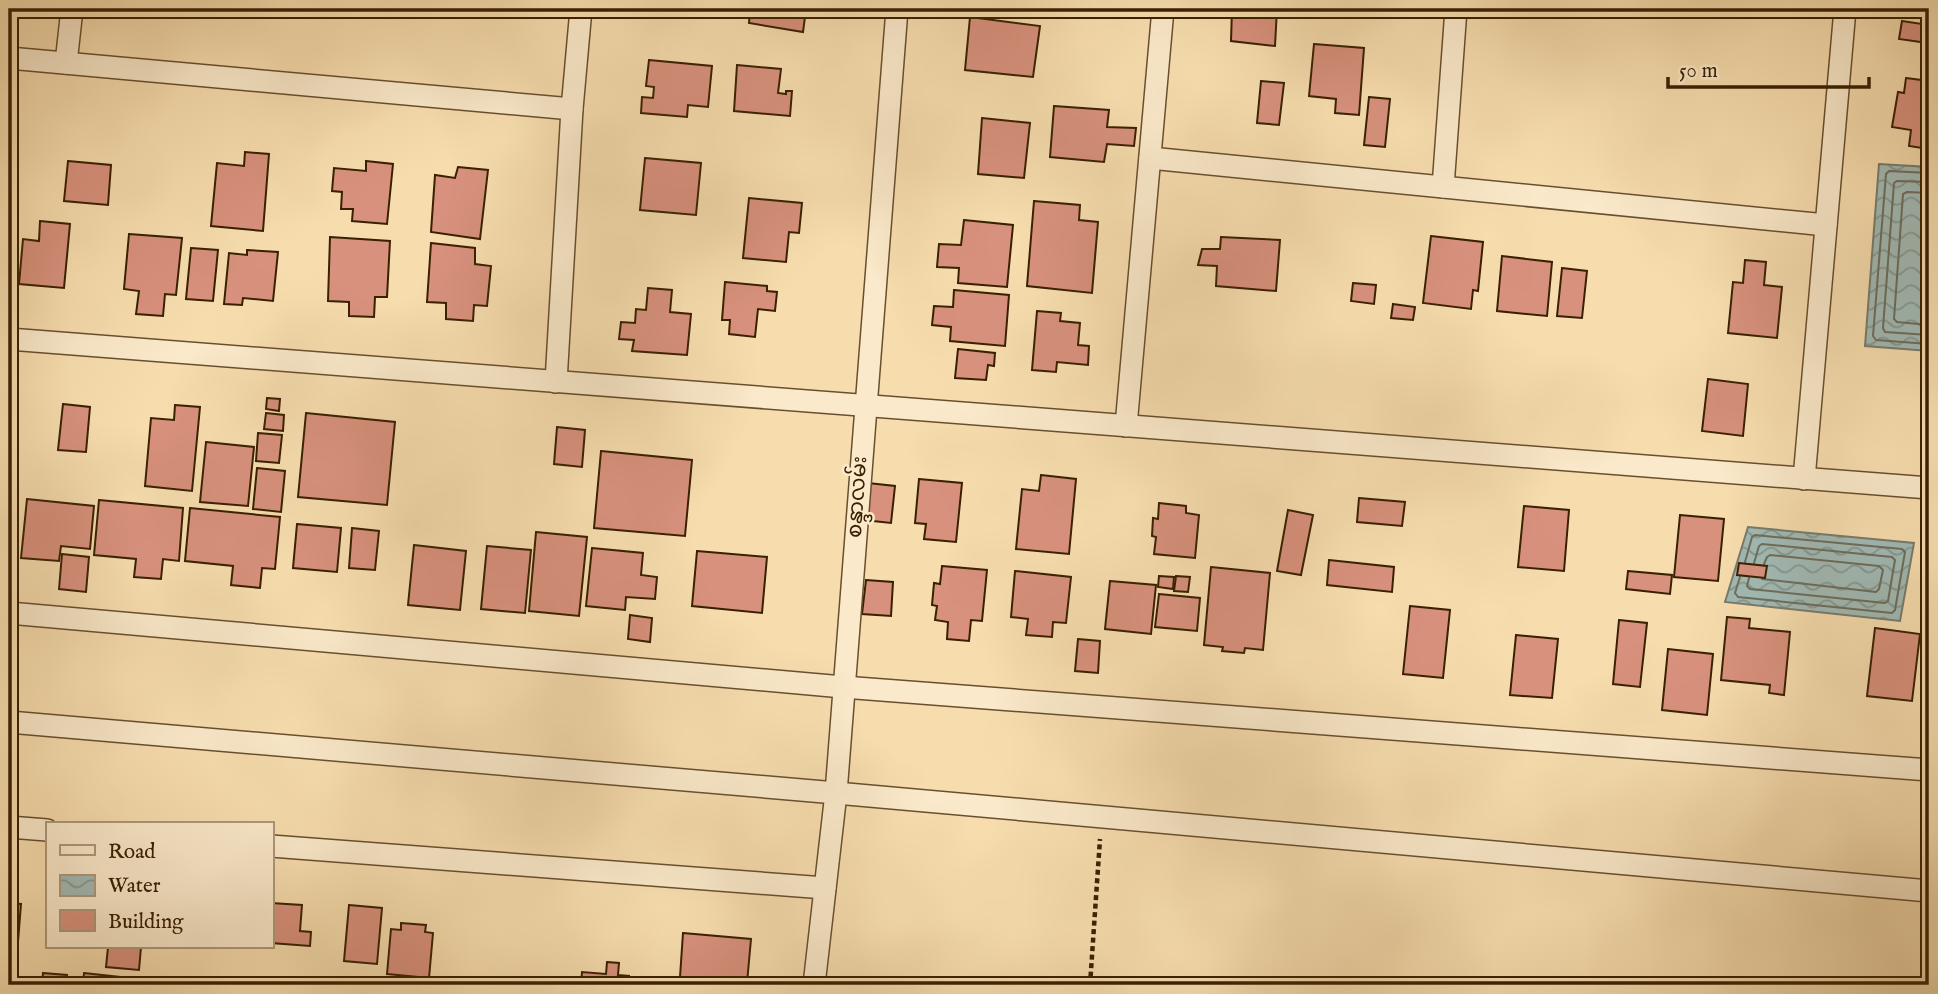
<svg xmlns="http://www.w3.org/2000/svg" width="1938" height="994" font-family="'IM FELL English','Noto Sans Myanmar',serif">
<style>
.water{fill:url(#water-waves);stroke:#777c6d;stroke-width:2}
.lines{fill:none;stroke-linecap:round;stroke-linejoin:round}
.shore{stroke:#6d6d5c;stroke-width:2}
.building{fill:#d8917d;stroke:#392002;stroke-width:2}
.minor-casing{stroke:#684f2d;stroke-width:24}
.path{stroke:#392002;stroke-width:4.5;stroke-dasharray:5 3.5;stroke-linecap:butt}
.minor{stroke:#fae9ca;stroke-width:21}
.labels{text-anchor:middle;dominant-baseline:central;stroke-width:5;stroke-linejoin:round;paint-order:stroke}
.street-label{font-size:21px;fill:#392002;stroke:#fae9ca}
</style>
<defs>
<pattern id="water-waves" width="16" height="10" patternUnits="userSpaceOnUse" patternTransform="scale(1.75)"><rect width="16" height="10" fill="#a1bab5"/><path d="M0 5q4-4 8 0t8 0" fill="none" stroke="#849791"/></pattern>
</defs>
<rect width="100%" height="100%" fill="#f7ddae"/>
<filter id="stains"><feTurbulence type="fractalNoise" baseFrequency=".00286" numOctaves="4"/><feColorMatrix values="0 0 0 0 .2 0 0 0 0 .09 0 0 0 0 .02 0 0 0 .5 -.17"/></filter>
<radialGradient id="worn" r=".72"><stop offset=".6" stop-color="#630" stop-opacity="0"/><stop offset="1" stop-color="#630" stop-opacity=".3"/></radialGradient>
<!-- water -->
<g class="water">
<path d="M 1879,164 L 1929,167 L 1929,351 L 1865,346 Z"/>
<path d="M 1748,527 L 1914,543 L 1900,621 L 1725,602 Z"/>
</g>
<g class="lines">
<!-- shore -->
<g class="shore">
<path d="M 1929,173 L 1889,171 L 1886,174 L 1873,336 L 1876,340 L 1929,344"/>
<path d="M 1929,182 L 1897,181 L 1894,183 L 1883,328 L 1885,332 L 1929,335"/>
<path d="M 1929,193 L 1907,192 L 1903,194 L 1894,319 L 1897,322 L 1929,325"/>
<path d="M 1740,577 L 1735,593 L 1738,597 L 1892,613 L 1895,610 L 1905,552 L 1902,549 L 1755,535 L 1752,537 L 1745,562"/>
<path d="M 1749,578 L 1747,586 L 1750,589 L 1885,603 L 1888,601 L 1895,560 L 1892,557 L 1762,544 L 1759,546 L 1754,563"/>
<path d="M 1762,579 L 1876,592 L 1879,589 L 1883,570 L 1879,566 L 1770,555 L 1767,557 L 1764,564"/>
</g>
</g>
<!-- building -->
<g class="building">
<path d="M 750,9 L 820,9 L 819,11 L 806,9 L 803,32 L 749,23 Z"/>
<path d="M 1232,9 L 1277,9 L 1275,46 L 1231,41 Z"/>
<path d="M 970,17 L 1040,26 L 1033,77 L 965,70 Z"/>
<path d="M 1902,21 L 1929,25 L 1928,43 L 1899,39 Z"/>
<path d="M 1314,44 L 1364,48 L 1359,115 L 1335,113 L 1336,99 L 1309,96 Z"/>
<path d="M 649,60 L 712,66 L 708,107 L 688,105 L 687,117 L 641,113 L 642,97 L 653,98 L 654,87 L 646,86 Z"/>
<path d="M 737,65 L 781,69 L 778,93 L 786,94 L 786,91 L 792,91 L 790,116 L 734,111 Z"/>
<path d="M 1906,78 L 1929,81 L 1929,149 L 1909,146 L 1911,130 L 1892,127 L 1898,92 L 1904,93 Z"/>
<path d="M 1261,81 L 1284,83 L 1279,125 L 1257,123 Z"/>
<path d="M 1369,97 L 1390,99 L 1385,147 L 1364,145 Z"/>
<path d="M 1054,106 L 1109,110 L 1107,127 L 1136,128 L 1134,146 L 1107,144 L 1104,162 L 1050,157 Z"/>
<path d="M 982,118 L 1030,123 L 1024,178 L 978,174 Z"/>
<path d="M 245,152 L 269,154 L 263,231 L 211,226 L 217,163 L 244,166 Z"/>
<path d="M 645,158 L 701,163 L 696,215 L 640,210 Z"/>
<path d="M 68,161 L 111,165 L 108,205 L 64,201 Z"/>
<path d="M 366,161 L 393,164 L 387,224 L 352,221 L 353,209 L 341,209 L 342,192 L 332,191 L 334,168 L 366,171 Z"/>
<path d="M 458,167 L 488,170 L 480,239 L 431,232 L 435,175 L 455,178 Z"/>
<path d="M 749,198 L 802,203 L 799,233 L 789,232 L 786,262 L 743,258 Z"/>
<path d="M 1034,201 L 1080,205 L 1079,220 L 1098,222 L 1092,293 L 1027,286 Z"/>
<path d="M 964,220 L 1013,225 L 1007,287 L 958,283 L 959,268 L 937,267 L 939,244 L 961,245 Z"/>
<path d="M 40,221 L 70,224 L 64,288 L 19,284 L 23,239 L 39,241 Z"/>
<path d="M 129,234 L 182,238 L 176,295 L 165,294 L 163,316 L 136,314 L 139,291 L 124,289 Z"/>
<path d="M 1431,236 L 1483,242 L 1478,291 L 1473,290 L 1471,309 L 1423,303 Z"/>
<path d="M 330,237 L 390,241 L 387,297 L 375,297 L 374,317 L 349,316 L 349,302 L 328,301 Z"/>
<path d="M 1221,237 L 1280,240 L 1276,291 L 1216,286 L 1217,266 L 1198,265 L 1202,249 L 1220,249 Z"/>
<path d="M 431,243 L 475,248 L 475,264 L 491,266 L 487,306 L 474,305 L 473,321 L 446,319 L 446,303 L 427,302 Z"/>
<path d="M 191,248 L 218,250 L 213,301 L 186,299 Z"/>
<path d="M 247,250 L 278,252 L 273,301 L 243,298 L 242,305 L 224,304 L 229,253 L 247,255 Z"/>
<path d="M 1502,256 L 1552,262 L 1547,316 L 1497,311 Z"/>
<path d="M 1745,260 L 1766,262 L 1764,285 L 1782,287 L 1777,338 L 1728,333 L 1733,282 L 1743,283 Z"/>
<path d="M 1562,268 L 1587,271 L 1582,318 L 1557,316 Z"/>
<path d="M 725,282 L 767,286 L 767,291 L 777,292 L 775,311 L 758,309 L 755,337 L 729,334 L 730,320 L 722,320 Z"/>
<path d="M 1353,283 L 1376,285 L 1374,304 L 1351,301 Z"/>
<path d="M 648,288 L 672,290 L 670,312 L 691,314 L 687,355 L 632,351 L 634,340 L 619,339 L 621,322 L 635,323 L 636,309 L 646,310 Z"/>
<path d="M 954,290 L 1009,295 L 1005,346 L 950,341 L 951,327 L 932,325 L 934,306 L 953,307 Z"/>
<path d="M 1393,304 L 1415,307 L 1413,320 L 1391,318 Z"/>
<path d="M 1037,311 L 1061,313 L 1060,321 L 1080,323 L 1078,345 L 1089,346 L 1088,365 L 1057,362 L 1056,372 L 1032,370 Z"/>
<path d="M 958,349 L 995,353 L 994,366 L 988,365 L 986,380 L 955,378 Z"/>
<path d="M 1708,379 L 1748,384 L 1743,436 L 1702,431 Z"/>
<path d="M 267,398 L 280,399 L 279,411 L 266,409 Z"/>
<path d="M 63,404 L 90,407 L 86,452 L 58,450 Z"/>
<path d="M 175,405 L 200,407 L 192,491 L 145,486 L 151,418 L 174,420 Z"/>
<path d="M 266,413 L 284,415 L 283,431 L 264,429 Z"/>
<path d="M 306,413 L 395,422 L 387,505 L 298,497 Z"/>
<path d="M 557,427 L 585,430 L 582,467 L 554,464 Z"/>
<path d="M 258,433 L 282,435 L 279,463 L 256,461 Z"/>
<path d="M 206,442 L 254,447 L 248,506 L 200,502 Z"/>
<path d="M 601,451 L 692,460 L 685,536 L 594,528 Z"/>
<path d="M 257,468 L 285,471 L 281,512 L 253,509 Z"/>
<path d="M 1041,475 L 1076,479 L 1069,554 L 1016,549 L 1022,489 L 1039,491 Z"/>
<path d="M 919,479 L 962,483 L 956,542 L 924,539 L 926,524 L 915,523 Z"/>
<path d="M 868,483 L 895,486 L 891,523 L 864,520 Z"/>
<path d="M 1359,498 L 1405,502 L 1402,526 L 1357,522 Z"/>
<path d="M 27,499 L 94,506 L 90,549 L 61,546 L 59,561 L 21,558 Z"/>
<path d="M 99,500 L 183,508 L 179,561 L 163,559 L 161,579 L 134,577 L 136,559 L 94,555 Z"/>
<path d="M 1159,503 L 1186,506 L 1186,513 L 1199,515 L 1195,558 L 1154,554 L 1156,537 L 1152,536 L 1153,518 L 1158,519 Z"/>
<path d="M 1524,506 L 1569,510 L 1564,571 L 1518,567 Z"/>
<path d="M 190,508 L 280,517 L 275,569 L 262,568 L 260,588 L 231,585 L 233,566 L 185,561 Z"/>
<path d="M 1288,510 L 1313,515 L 1301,575 L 1277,571 Z"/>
<path d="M 1680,515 L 1724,519 L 1718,581 L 1674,577 Z"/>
<path d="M 297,524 L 341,528 L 337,572 L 293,568 Z"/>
<path d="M 352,528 L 379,531 L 375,570 L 349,568 Z"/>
<path d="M 536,532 L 587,537 L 579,616 L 529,611 Z"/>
<path d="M 414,545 L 466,551 L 460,610 L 408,605 Z"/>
<path d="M 487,546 L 531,550 L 525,613 L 481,609 Z"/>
<path d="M 592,548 L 643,553 L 641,575 L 657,577 L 655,599 L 626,597 L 625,610 L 586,606 Z"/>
<path d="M 697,551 L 767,557 L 762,613 L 692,606 Z"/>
<path d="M 62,554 L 89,557 L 86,592 L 59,589 Z"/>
<path d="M 1329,560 L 1394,567 L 1392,592 L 1327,585 Z"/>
<path d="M 1739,563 L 1767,566 L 1765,578 L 1737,575 Z"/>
<path d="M 942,566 L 987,570 L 982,621 L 971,620 L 969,641 L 947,639 L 948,622 L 935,620 L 937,606 L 932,605 L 934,583 L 940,584 Z"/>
<path d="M 1211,567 L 1270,573 L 1263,650 L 1245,648 L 1244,653 L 1222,651 L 1223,647 L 1204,645 Z"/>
<path d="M 1015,571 L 1071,577 L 1066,623 L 1053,622 L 1052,637 L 1026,635 L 1028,619 L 1011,617 Z"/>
<path d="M 1628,571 L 1672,575 L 1670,594 L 1626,589 Z"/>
<path d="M 1159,576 L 1174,577 L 1173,589 L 1158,587 Z"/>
<path d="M 1176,576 L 1190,577 L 1188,592 L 1174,591 Z"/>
<path d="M 866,580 L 893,582 L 891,616 L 862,614 Z"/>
<path d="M 1110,581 L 1156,585 L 1151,634 L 1105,629 Z"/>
<path d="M 1159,594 L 1200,598 L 1197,631 L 1155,627 Z"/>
<path d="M 1410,606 L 1450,610 L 1443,678 L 1403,674 Z"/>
<path d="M 630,615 L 652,618 L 650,642 L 628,639 Z"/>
<path d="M 1727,617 L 1750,619 L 1749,628 L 1790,632 L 1784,695 L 1769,693 L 1770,685 L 1721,680 Z"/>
<path d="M 1619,620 L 1647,623 L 1640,687 L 1613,684 Z"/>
<path d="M 1875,628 L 1920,634 L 1912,701 L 1867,696 Z"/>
<path d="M 1516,635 L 1558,639 L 1552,698 L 1510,695 Z"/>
<path d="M 1078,639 L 1100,641 L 1098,673 L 1075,671 Z"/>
<path d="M 1668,649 L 1713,654 L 1707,715 L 1662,710 Z"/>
<path d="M 9,903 L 21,904 L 18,942 L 9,941 Z"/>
<path d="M 271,903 L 302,905 L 300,931 L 311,932 L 310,946 L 271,943 Z"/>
<path d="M 349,905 L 382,908 L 377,964 L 344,961 Z"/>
<path d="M 401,923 L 426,925 L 425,932 L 433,933 L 429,978 L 387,974 L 391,929 L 401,930 Z"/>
<path d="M 683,933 L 751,939 L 747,983 L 680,977 Z"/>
<path d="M 108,947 L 141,947 L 139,970 L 106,967 Z"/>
<path d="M 607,962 L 619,963 L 618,975 L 629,976 L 628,985 L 581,985 L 582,972 L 606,974 Z"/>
<path d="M 43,973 L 67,975 L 66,985 L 42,985 Z"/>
<path d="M 84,973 L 129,978 L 129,985 L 83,985 Z"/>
</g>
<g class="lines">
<!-- minor casing -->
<g class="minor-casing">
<g id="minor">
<path d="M 9,58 L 572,109"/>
<path d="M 66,63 L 72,9"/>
<path d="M 1150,158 L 1826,225"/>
<path d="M 1443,187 L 1456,9"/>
<path d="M 9,339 L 1929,488"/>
<path d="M 556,382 L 572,109 L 581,9"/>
<path d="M 1126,426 L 1163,9"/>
<path d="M 1804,479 L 1845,9"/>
<path d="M 9,613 L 843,687 L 1929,770"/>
<path d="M 9,722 L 836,793 L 1929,891"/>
<path d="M 9,827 L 47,830"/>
<path d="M 271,846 L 825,888"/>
<path d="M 814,985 L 836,793 L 897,9"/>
</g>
</g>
<!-- path -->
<path class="path" d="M 1090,985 L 1100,839"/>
<!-- minor -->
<use href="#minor" class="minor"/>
</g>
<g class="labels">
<!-- street labels -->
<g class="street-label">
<text transform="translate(858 497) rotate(-86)">စန္ဒာလမ်း</text>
</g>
</g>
<!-- margin -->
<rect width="1938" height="994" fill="none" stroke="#f7ddae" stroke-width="35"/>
<rect x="10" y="10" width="1917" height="973" fill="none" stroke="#392002" stroke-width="3.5"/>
<rect x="18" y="18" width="1903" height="959" fill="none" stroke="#392002" stroke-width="2"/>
<!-- legend -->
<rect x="46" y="822" width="228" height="126" fill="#fae9ca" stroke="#ad997a" stroke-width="2"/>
<rect x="60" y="845" width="35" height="10" fill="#fae9ca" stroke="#ad997a" stroke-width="2"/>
<text x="108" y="858" font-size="21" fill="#392002">Road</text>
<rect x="60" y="875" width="35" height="21" fill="url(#water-waves)" stroke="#ad997a" stroke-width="2"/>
<text x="108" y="892" font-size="21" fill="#392002">Water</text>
<rect x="60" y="910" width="35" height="21" fill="#d8917d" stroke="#ad997a" stroke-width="2"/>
<text x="108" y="928" font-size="21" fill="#392002">Building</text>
<!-- scale -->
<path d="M1668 77v10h201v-10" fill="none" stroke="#392002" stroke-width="3.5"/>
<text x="1679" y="77" font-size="21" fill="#392002" stroke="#fae9ca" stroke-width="5" paint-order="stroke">50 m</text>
<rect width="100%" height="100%" filter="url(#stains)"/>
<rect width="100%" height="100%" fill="url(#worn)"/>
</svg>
